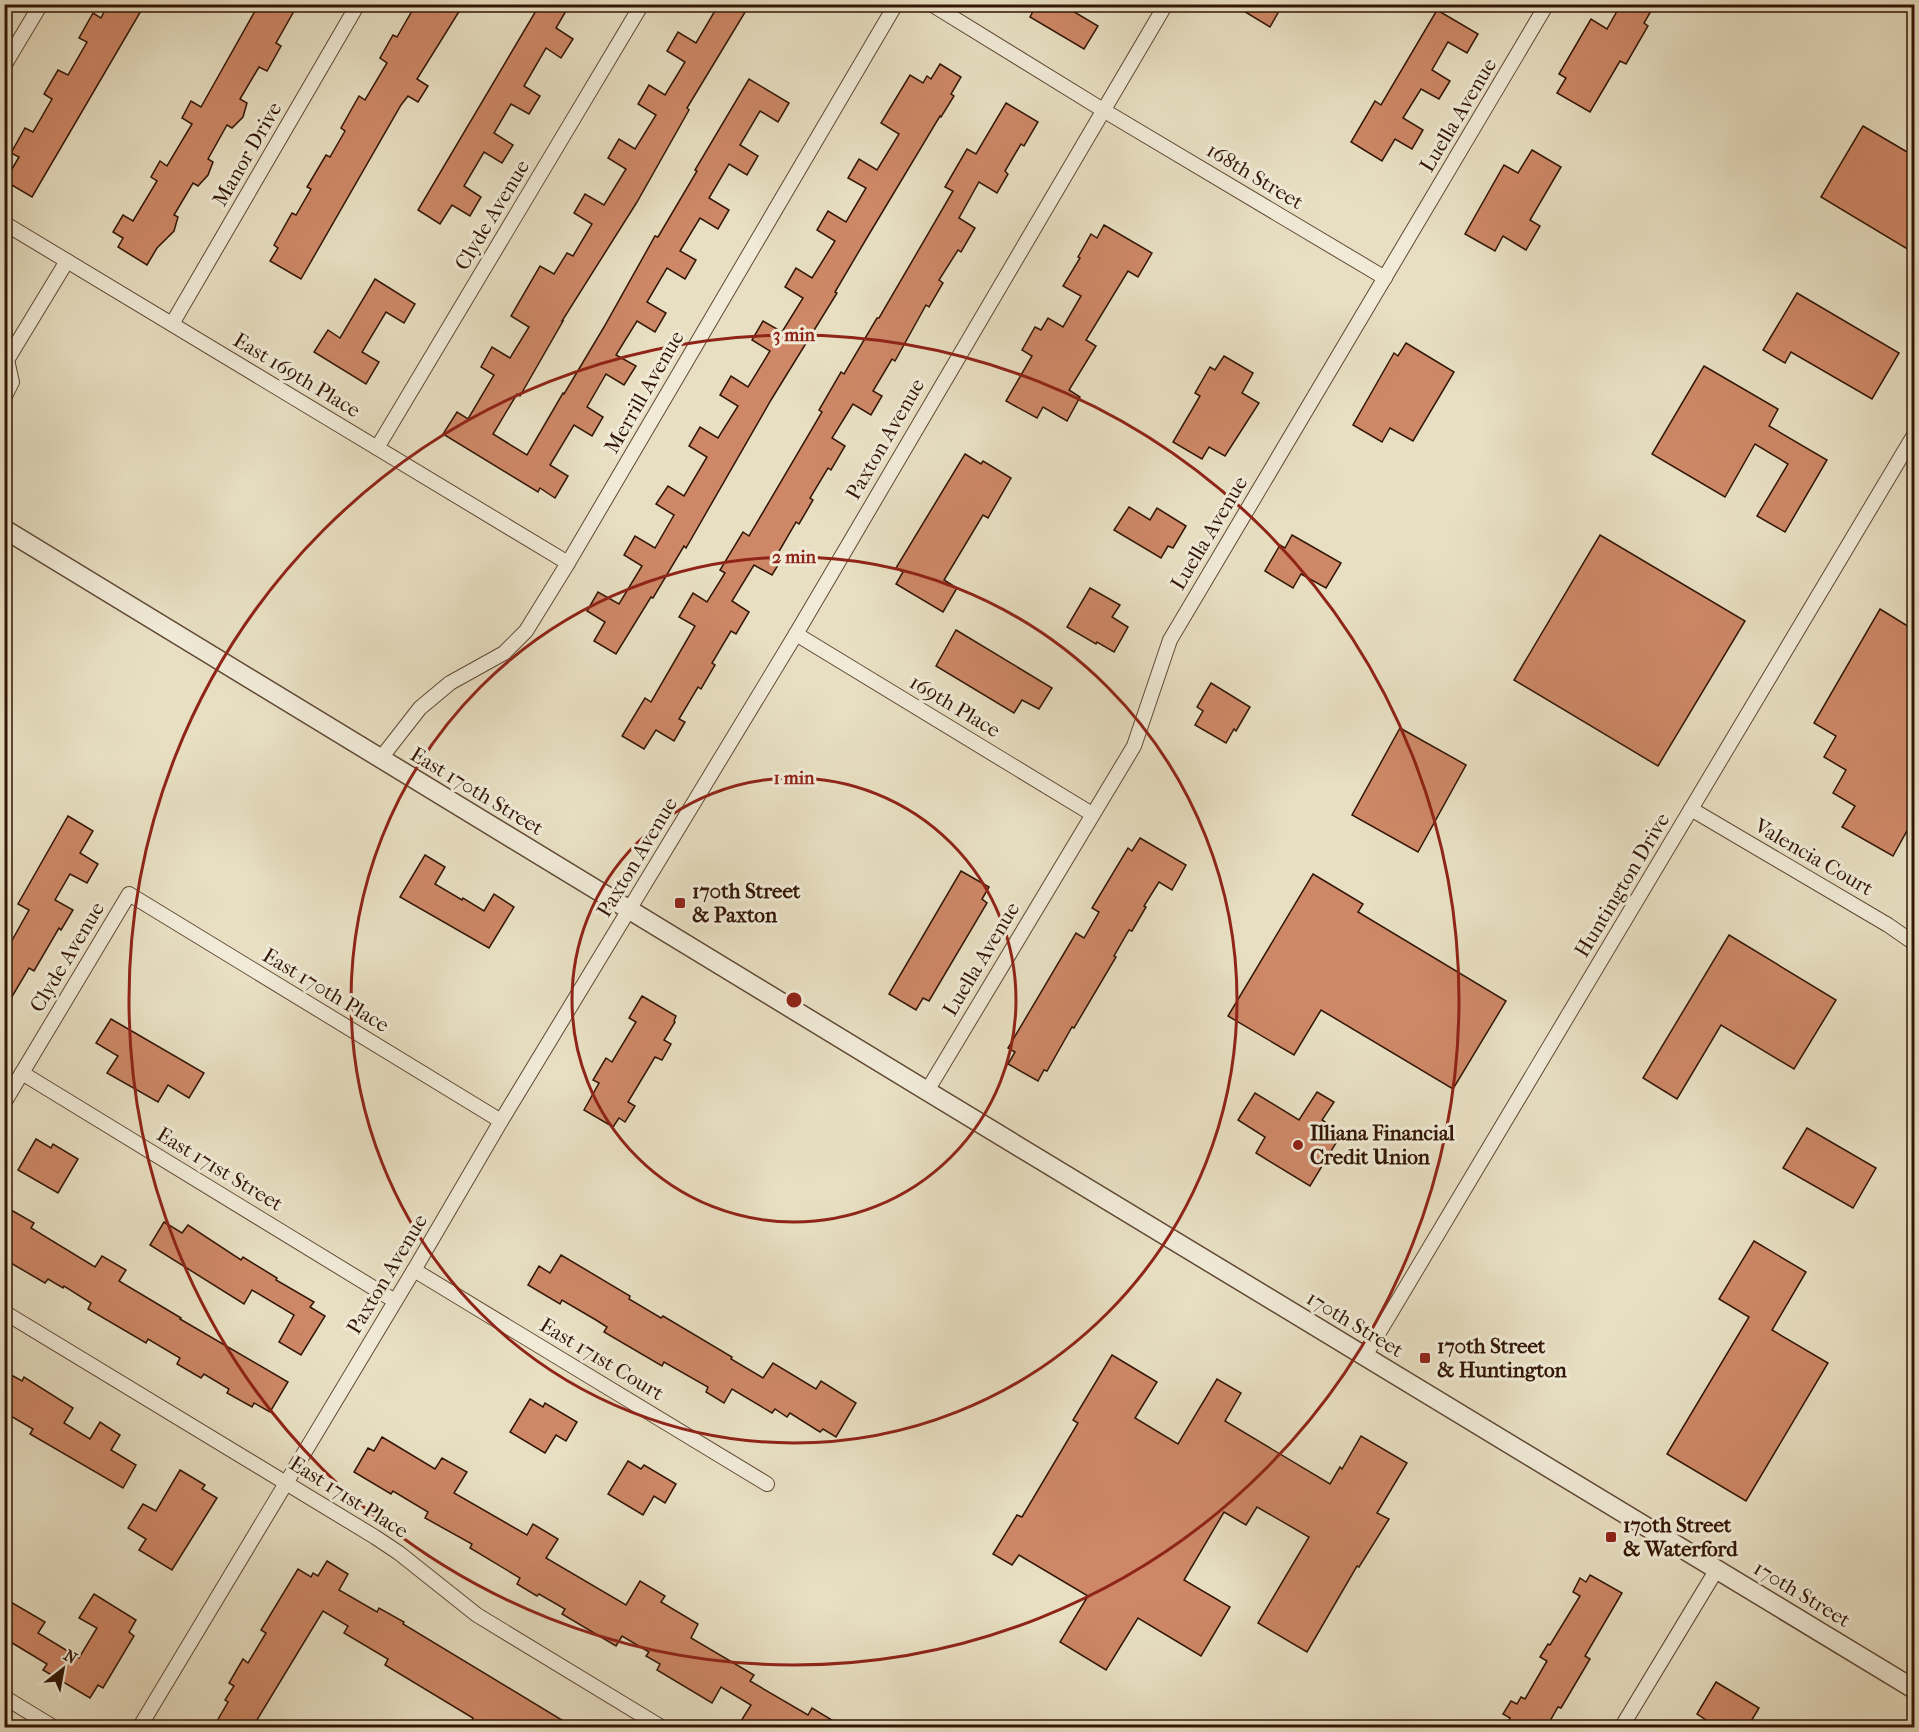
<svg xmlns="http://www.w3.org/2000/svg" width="1919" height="1732" font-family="'IM FELL French Canon',serif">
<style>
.building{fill:#ce8867;stroke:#321605;stroke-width:1.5}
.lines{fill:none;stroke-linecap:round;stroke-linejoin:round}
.minor-casing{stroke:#604834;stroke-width:16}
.tertiary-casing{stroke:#604834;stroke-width:21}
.minor{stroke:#f0ead7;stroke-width:14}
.tertiary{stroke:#f0ead7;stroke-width:18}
.ring{fill:none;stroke:#8f2418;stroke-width:3}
.poi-dot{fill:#8f2418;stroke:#f0ead7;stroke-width:2}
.labels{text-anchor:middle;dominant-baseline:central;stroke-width:6;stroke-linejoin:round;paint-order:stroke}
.street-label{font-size:21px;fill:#321605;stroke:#f0ead7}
.poi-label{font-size:21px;font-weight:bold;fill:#321605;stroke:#f0ead7;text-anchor:start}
.centre{fill:#8f2418;stroke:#f0ead7;stroke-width:3}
.ring-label{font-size:18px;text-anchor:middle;font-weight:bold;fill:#8f2418;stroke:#f0ead7;stroke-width:6;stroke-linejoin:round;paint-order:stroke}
</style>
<rect width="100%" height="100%" fill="#e8dfc2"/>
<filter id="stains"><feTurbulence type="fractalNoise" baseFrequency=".00333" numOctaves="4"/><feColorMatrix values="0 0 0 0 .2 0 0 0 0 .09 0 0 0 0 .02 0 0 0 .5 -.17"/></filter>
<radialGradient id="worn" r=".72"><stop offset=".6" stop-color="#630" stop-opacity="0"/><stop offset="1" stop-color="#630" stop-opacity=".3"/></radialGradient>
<!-- building -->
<g class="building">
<path d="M 108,4 L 145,4 L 32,197 L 5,181 L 19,157 L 11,153 L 25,128 L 33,132 L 52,99 L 44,94 L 58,70 L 68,75 L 87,42 L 79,38 L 93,13 L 101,18 Z"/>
<path d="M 259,4 L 298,4 L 276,43 L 281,46 L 267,71 L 259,67 L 240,99 L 247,103 L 243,117 L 232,128 L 227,125 L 208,159 L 213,162 L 208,175 L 198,186 L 193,183 L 174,215 L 178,217 L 174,231 L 157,248 L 147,265 L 118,247 L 123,238 L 113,232 L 123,215 L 133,221 L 157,181 L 151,177 L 160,161 L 167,166 L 192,124 L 182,118 L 191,101 L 201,107 Z"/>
<path d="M 416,4 L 450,4 L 460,10 L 417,79 L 428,86 L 418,102 L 408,96 L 401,105 L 301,279 L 270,261 L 278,248 L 274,245 L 292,213 L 296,215 L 311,189 L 307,187 L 326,155 L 330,157 L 345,131 L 341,128 L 359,96 L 365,100 L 387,63 L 380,58 L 393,35 L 397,37 Z"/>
<path d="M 540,4 L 570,4 L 556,28 L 573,39 L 561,58 L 546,48 L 524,86 L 540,96 L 529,114 L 511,104 L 494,133 L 513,145 L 502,163 L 484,152 L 464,186 L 481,197 L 470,216 L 452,205 L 440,224 L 418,210 Z"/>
<path d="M 719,4 L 750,4 L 687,108 L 689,110 L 637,202 L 562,321 L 563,321 L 520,396 L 517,394 L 493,434 L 527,455 L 563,393 L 564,394 L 604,327 L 655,236 L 658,237 L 697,171 L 695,170 L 749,79 L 789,103 L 778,122 L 760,111 L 740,145 L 758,156 L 747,175 L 729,164 L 709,198 L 729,210 L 718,229 L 700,218 L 680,251 L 696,260 L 685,279 L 667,268 L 647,302 L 666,313 L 655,332 L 637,321 L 616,355 L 636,366 L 624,385 L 606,374 L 587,407 L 603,417 L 592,436 L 574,425 L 550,465 L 568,476 L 555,498 L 540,488 L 538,492 L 443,434 L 457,412 L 468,419 L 494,375 L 481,367 L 492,347 L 510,358 L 529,327 L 511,316 L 540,266 L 554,274 L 567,253 L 573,256 L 592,224 L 574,213 L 585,194 L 604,205 L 626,169 L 608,158 L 619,139 L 635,149 L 656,115 L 638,104 L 649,85 L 665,95 L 685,62 L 667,51 L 678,32 L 696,43 Z"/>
<path d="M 1037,4 L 1061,4 L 1098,26 L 1084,49 L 1030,17 Z"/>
<path d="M 1232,4 L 1283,4 L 1270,27 Z"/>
<path d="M 1621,4 L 1655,4 L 1644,23 L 1648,26 L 1626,64 L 1620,61 L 1590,112 L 1557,93 L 1566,78 L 1559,74 L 1591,19 L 1607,29 Z"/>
<path d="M 1437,10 L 1478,34 L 1467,53 L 1448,42 L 1432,70 L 1450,81 L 1439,99 L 1421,89 L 1403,118 L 1423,130 L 1412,149 L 1395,139 L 1382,161 L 1351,142 L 1375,101 L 1381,105 Z"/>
<path d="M 940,64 L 961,77 L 951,94 L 954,96 L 941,117 L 940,116 L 868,236 L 835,292 L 837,293 L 771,400 L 686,548 L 684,546 L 653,598 L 651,597 L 616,654 L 594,641 L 605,622 L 587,611 L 598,592 L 619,604 L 642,566 L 624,555 L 635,536 L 655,548 L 674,515 L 656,504 L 668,486 L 684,496 L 707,457 L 689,446 L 700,427 L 718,438 L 738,406 L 720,395 L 731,376 L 748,387 L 770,351 L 752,340 L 763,321 L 782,332 L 803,298 L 785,287 L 796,268 L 812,278 L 835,241 L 817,230 L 828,211 L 846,222 L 866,188 L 848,178 L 859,159 L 877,170 L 899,134 L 881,123 L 910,75 L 923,83 L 927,76 L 931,79 Z"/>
<path d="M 1006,103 L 1038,122 L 1024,146 L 1021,144 L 1005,171 L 1008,174 L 997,193 L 979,182 L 959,218 L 975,228 L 961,252 L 958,250 L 939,280 L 943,283 L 929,307 L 926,305 L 895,361 L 892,359 L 873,391 L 882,396 L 871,415 L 853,404 L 832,438 L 845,446 L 831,470 L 828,468 L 810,498 L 813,500 L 799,524 L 796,522 L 778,553 L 783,557 L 772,575 L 754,565 L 732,601 L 749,612 L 736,634 L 731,631 L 712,663 L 715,665 L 701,689 L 698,687 L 679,719 L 685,722 L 674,741 L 656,730 L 644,749 L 622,736 L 645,698 L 651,702 L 695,626 L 679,617 L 693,593 L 707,602 L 725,573 L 720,570 L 743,532 L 749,536 L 822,412 L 819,410 L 841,372 L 844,374 L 877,318 L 879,318 L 953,191 L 945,187 L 967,149 L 976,154 Z"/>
<path d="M 1863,126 L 1914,156 L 1914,253 L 1821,197 Z"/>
<path d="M 1532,150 L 1561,167 L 1530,220 L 1540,226 L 1526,250 L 1503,236 L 1495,251 L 1465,234 L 1504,165 L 1518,173 Z"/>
<path d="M 1104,225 L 1152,253 L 1138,277 L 1128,271 L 1086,340 L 1096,346 L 1069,390 L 1080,397 L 1067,421 L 1043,407 L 1037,418 L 1006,401 L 1032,356 L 1022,350 L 1035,327 L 1041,330 L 1048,318 L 1063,327 L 1081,296 L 1063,286 L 1080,258 L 1078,257 L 1091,234 L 1097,238 Z"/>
<path d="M 375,279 L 415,304 L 404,323 L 386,312 L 362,352 L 379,362 L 366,384 L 314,352 L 328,330 L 340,338 Z"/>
<path d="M 1797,293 L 1899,353 L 1872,399 L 1791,352 L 1785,363 L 1763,350 Z"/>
<path d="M 1406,343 L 1454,372 L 1413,441 L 1390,428 L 1382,442 L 1353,425 L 1394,353 L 1398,356 Z"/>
<path d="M 1224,356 L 1253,373 L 1242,393 L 1259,403 L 1225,456 L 1209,447 L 1202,459 L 1173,442 L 1200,396 L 1195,393 L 1210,367 L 1215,370 Z"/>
<path d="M 1704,366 L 1778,409 L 1769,426 L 1827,460 L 1785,532 L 1757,516 L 1788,464 L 1755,444 L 1725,497 L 1652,454 Z"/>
<path d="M 965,454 L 981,464 L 983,461 L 1011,478 L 988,518 L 983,515 L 944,580 L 957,588 L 943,612 L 896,584 L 903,572 L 896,568 Z"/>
<path d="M 1129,507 L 1150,520 L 1157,508 L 1186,526 L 1173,548 L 1168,546 L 1161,558 L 1114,530 Z"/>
<path d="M 1292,535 L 1341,563 L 1326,588 L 1301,574 L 1293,588 L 1265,571 L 1280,545 L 1285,548 Z"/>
<path d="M 1600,535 L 1745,621 L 1658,766 L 1514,680 Z"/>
<path d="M 1090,588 L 1120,605 L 1112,617 L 1128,627 L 1114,652 L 1097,642 L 1096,644 L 1067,627 Z"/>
<path d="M 1880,609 L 1914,630 L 1914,818 L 1893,856 L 1842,827 L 1855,806 L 1833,793 L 1846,770 L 1824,757 L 1836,736 L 1814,723 Z"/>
<path d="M 956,630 L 1052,688 L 1039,709 L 1022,700 L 1014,713 L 936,666 Z"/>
<path d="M 1211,683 L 1250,707 L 1236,731 L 1234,729 L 1226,743 L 1195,725 L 1203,711 L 1197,707 Z"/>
<path d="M 1400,728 L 1466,765 L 1418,852 L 1352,815 Z"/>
<path d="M 68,816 L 93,831 L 80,853 L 98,864 L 87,883 L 70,874 L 55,900 L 73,910 L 61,930 L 59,928 L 34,971 L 29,968 L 4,1010 L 4,938 L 11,942 L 29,910 L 18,904 Z"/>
<path d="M 1140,838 L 1186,865 L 1172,890 L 1159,882 L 1144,906 L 1146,907 L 1132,931 L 1129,930 L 1114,956 L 1116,957 L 1074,1028 L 1072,1027 L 1047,1071 L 1044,1070 L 1038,1081 L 1008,1064 L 1015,1052 L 1008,1048 L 1076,933 L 1084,938 L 1099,912 L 1092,908 L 1128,848 L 1132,851 Z"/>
<path d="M 425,855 L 445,867 L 435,884 L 462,900 L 463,898 L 484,911 L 494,894 L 514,907 L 489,948 L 400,897 Z"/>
<path d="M 961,871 L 989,887 L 982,899 L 987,903 L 929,1001 L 923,998 L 916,1010 L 889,994 Z"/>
<path d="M 1313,874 L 1363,904 L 1358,912 L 1506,1001 L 1453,1089 L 1321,1010 L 1294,1055 L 1228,1016 Z"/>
<path d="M 1729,935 L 1836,1000 L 1794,1069 L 1721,1025 L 1677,1099 L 1643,1078 Z"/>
<path d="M 642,996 L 676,1016 L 674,1021 L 675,1022 L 664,1040 L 671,1044 L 662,1060 L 655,1057 L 628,1102 L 635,1106 L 625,1122 L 619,1118 L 613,1127 L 584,1110 L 599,1083 L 593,1080 L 606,1058 L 612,1062 L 636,1022 L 629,1018 Z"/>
<path d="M 111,1019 L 204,1073 L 189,1098 L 168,1085 L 158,1102 L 107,1073 L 118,1056 L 96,1043 Z"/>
<path d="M 1317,1092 L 1334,1102 L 1322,1120 L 1342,1133 L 1310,1186 L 1256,1153 L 1265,1137 L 1238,1120 L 1255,1093 L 1299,1120 Z"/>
<path d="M 1807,1128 L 1876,1168 L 1853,1208 L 1783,1168 Z"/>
<path d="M 36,1139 L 51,1148 L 53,1144 L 78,1159 L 58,1193 L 18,1170 Z"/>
<path d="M 4,1206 L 34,1223 L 31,1228 L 95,1267 L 102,1256 L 126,1270 L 119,1281 L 181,1318 L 180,1319 L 288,1382 L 270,1412 L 254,1403 L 252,1407 L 227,1393 L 229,1389 L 204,1374 L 201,1378 L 177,1364 L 180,1358 L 148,1339 L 146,1343 L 88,1309 L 91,1303 L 64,1286 L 63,1288 L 48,1279 L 45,1283 L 4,1259 Z"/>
<path d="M 164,1222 L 182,1233 L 188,1225 L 241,1260 L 243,1257 L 277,1278 L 276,1280 L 314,1302 L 310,1307 L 325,1316 L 301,1355 L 279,1342 L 294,1315 L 252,1290 L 244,1304 L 150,1245 Z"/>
<path d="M 1754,1241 L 1806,1272 L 1772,1330 L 1828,1363 L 1746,1501 L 1667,1454 L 1749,1317 L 1719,1299 Z"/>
<path d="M 561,1255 L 630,1296 L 629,1299 L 661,1318 L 663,1316 L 732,1357 L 731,1359 L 763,1378 L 773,1363 L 816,1389 L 821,1381 L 856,1403 L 836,1437 L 823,1429 L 820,1432 L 790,1413 L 787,1417 L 775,1409 L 772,1413 L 732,1389 L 724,1403 L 706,1392 L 708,1387 L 664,1362 L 662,1366 L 604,1332 L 607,1327 L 596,1320 L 562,1300 L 560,1304 L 528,1285 L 539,1266 L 550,1273 Z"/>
<path d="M 1112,1355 L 1157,1382 L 1135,1418 L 1178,1444 L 1217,1379 L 1241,1393 L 1225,1421 L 1330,1484 L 1340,1467 L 1342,1469 L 1361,1436 L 1407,1463 L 1377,1513 L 1389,1519 L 1359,1567 L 1357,1566 L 1307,1652 L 1258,1623 L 1309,1537 L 1257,1507 L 1246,1525 L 1224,1512 L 1184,1580 L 1230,1607 L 1201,1656 L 1138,1618 L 1106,1670 L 1060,1642 L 1088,1596 L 1019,1555 L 1012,1565 L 993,1554 L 1017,1515 L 1022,1517 L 1078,1423 L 1073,1420 Z"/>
<path d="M 4,1371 L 22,1381 L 24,1377 L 73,1408 L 64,1423 L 90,1439 L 100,1422 L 120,1435 L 111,1450 L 136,1465 L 123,1488 L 30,1434 L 33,1429 L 4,1412 Z"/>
<path d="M 530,1399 L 543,1407 L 545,1403 L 577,1422 L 566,1441 L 556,1435 L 545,1453 L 510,1432 Z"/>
<path d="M 382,1437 L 435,1469 L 442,1458 L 467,1472 L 454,1493 L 527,1535 L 533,1524 L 558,1539 L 546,1558 L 626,1605 L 640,1581 L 665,1596 L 661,1602 L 698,1624 L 691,1638 L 754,1675 L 750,1681 L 808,1715 L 812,1708 L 845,1728 L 751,1728 L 741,1721 L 751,1705 L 721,1687 L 712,1703 L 657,1670 L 660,1664 L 646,1656 L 649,1652 L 622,1636 L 616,1646 L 562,1614 L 565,1609 L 539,1594 L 537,1596 L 517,1584 L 520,1578 L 470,1548 L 472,1544 L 425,1518 L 428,1512 L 393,1491 L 391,1494 L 354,1472 L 368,1448 L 374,1451 Z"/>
<path d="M 628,1461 L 641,1469 L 644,1465 L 676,1484 L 665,1503 L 654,1496 L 643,1515 L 608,1494 Z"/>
<path d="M 180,1470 L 205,1485 L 202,1489 L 217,1498 L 172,1570 L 139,1550 L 146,1539 L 128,1528 L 143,1504 L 156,1511 Z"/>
<path d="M 327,1561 L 348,1574 L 339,1590 L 377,1612 L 379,1608 L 404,1622 L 403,1624 L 575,1728 L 468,1728 L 473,1718 L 385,1665 L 388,1659 L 344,1633 L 348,1626 L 323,1611 L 252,1728 L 213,1728 L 228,1702 L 225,1700 L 234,1686 L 229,1683 L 243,1659 L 248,1663 L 266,1633 L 261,1630 L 298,1569 L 311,1577 L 313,1573 L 318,1576 Z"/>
<path d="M 1590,1575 L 1622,1593 L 1585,1656 L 1590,1659 L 1561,1708 L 1558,1707 L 1546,1728 L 1505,1728 L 1510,1718 L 1503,1714 L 1511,1701 L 1517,1704 L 1521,1697 L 1525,1699 L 1547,1661 L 1540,1657 L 1548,1644 L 1550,1645 L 1580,1596 L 1573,1592 L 1580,1578 L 1586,1582 Z"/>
<path d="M 94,1594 L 136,1620 L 129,1632 L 134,1636 L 103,1688 L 98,1685 L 90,1698 L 43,1670 L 47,1664 L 4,1638 L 4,1598 L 45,1622 L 38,1633 L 79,1658 L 97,1628 L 79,1618 Z"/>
<path d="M 1716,1682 L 1759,1708 L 1747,1728 L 1706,1728 L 1709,1722 L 1697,1714 Z"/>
</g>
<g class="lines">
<!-- minor casing -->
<g class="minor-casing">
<g id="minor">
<path d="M 931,4 L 1103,110 L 1385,278"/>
<path d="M 4,66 L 41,4"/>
<path d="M 4,223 L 568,563"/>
<path d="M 172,324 L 358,4"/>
<path d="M 4,361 L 7,360 L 67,261"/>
<path d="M 4,398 L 12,382 L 7,360"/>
<path d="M 377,448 L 642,4"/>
<path d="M 796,634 L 1092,814"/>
<path d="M 381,758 L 420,708 L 450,683 L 504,653 L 526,631 L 568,563 L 896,4"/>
<path d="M 1691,809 L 1888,925 L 1914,943"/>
<path d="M 22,1073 L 395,1301"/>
<path d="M 927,1091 L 1134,746 L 1170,640 L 1547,4"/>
<path d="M 4,1103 L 129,894 L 501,1121"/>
<path d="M 414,1270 L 767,1484"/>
<path d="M 4,1312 L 375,1537 L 399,1553 L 477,1615 L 663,1728"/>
<path d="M 1365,1356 L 1914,435"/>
<path d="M 4,1697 L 55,1728"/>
<path d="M 139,1728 L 414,1270 L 501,1121 L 796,634 L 1166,4"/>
<path d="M 1621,1728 L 1717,1569"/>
</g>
</g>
<!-- tertiary casing -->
<g class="tertiary-casing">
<path id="tertiary" d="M 4,529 L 927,1091 L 1914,1689"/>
</g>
<!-- minor -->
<use href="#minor" class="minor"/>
<!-- tertiary -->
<use href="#tertiary" class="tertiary"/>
</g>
<!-- distance rings -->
<g class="ring">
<circle cx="794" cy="1000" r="222"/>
<circle cx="794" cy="1000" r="443"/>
<circle cx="794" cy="1000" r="665"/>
</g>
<!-- markers -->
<g class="poi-dot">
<rect x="674" y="897" width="12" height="12" rx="3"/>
<circle cx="1298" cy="1145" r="6"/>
<rect x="1419" y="1352" width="12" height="12" rx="3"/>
<rect x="1605" y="1531" width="12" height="12" rx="3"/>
</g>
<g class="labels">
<!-- street labels -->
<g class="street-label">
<text transform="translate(1458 115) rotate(-59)">Luella Avenue</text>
<text transform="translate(247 154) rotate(-60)">Manor Drive</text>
<text transform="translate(1255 176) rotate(31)">168th Street</text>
<text transform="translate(492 215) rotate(-59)">Clyde Avenue</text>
<text transform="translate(297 375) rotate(31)">East 169th Place</text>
<text transform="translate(644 392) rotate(-60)">Merrill Avenue</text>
<text transform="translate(885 439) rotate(-60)">Paxton Avenue</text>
<text transform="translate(1209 533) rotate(-59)">Luella Avenue</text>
<text transform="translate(955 706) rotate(31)">169th Place</text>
<text transform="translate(477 791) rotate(31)">East 170th Street</text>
<text transform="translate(637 857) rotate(-59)">Paxton Avenue</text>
<text transform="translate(1814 857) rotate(30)">Valencia Court</text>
<text transform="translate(1622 885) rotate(-59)">Huntington Drive</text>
<text transform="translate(67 957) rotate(-59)">Clyde Avenue</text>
<text transform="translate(981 959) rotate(-59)">Luella Avenue</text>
<text transform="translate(326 990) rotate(31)">East 170th Place</text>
<text transform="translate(220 1169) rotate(31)">East 171st Street</text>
<text transform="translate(387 1274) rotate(-59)">Paxton Avenue</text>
<text transform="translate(1355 1324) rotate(31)">170th Street</text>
<text transform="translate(602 1359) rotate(31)">East 171st Court</text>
<text transform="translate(349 1497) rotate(32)">East 171st Place</text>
<text transform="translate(1802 1594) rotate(31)">170th Street</text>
</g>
<!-- poi labels -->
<g class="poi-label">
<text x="692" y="891">170th Street<tspan x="692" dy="24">&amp; Paxton</tspan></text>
<text x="1310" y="1133">Illiana Financial<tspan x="1310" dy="24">Credit Union</tspan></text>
<text x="1437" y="1346">170th Street<tspan x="1437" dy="24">&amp; Huntington</tspan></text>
<text x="1623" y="1525">170th Street<tspan x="1623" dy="24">&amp; Waterford</tspan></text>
</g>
</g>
<circle cx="794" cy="1000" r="9" class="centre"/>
<g class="ring-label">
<text x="794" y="341">3 min</text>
<text x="794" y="563">2 min</text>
<text x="794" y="784">1 min</text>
</g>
<!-- margin -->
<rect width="1919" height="1732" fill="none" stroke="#e8dfc2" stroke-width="24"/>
<rect x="6" y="6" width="1907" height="1720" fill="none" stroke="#321605" stroke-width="3"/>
<rect x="12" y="12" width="1895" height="1708" fill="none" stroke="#321605" stroke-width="1.5"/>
<!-- north arrow -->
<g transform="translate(63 1669) rotate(31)" stroke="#f0ead7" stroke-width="4.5" paint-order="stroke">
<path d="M0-4.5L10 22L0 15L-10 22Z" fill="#321605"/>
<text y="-9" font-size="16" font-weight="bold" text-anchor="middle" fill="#321605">N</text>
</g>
<rect width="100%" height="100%" filter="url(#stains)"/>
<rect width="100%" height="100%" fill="url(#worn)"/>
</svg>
